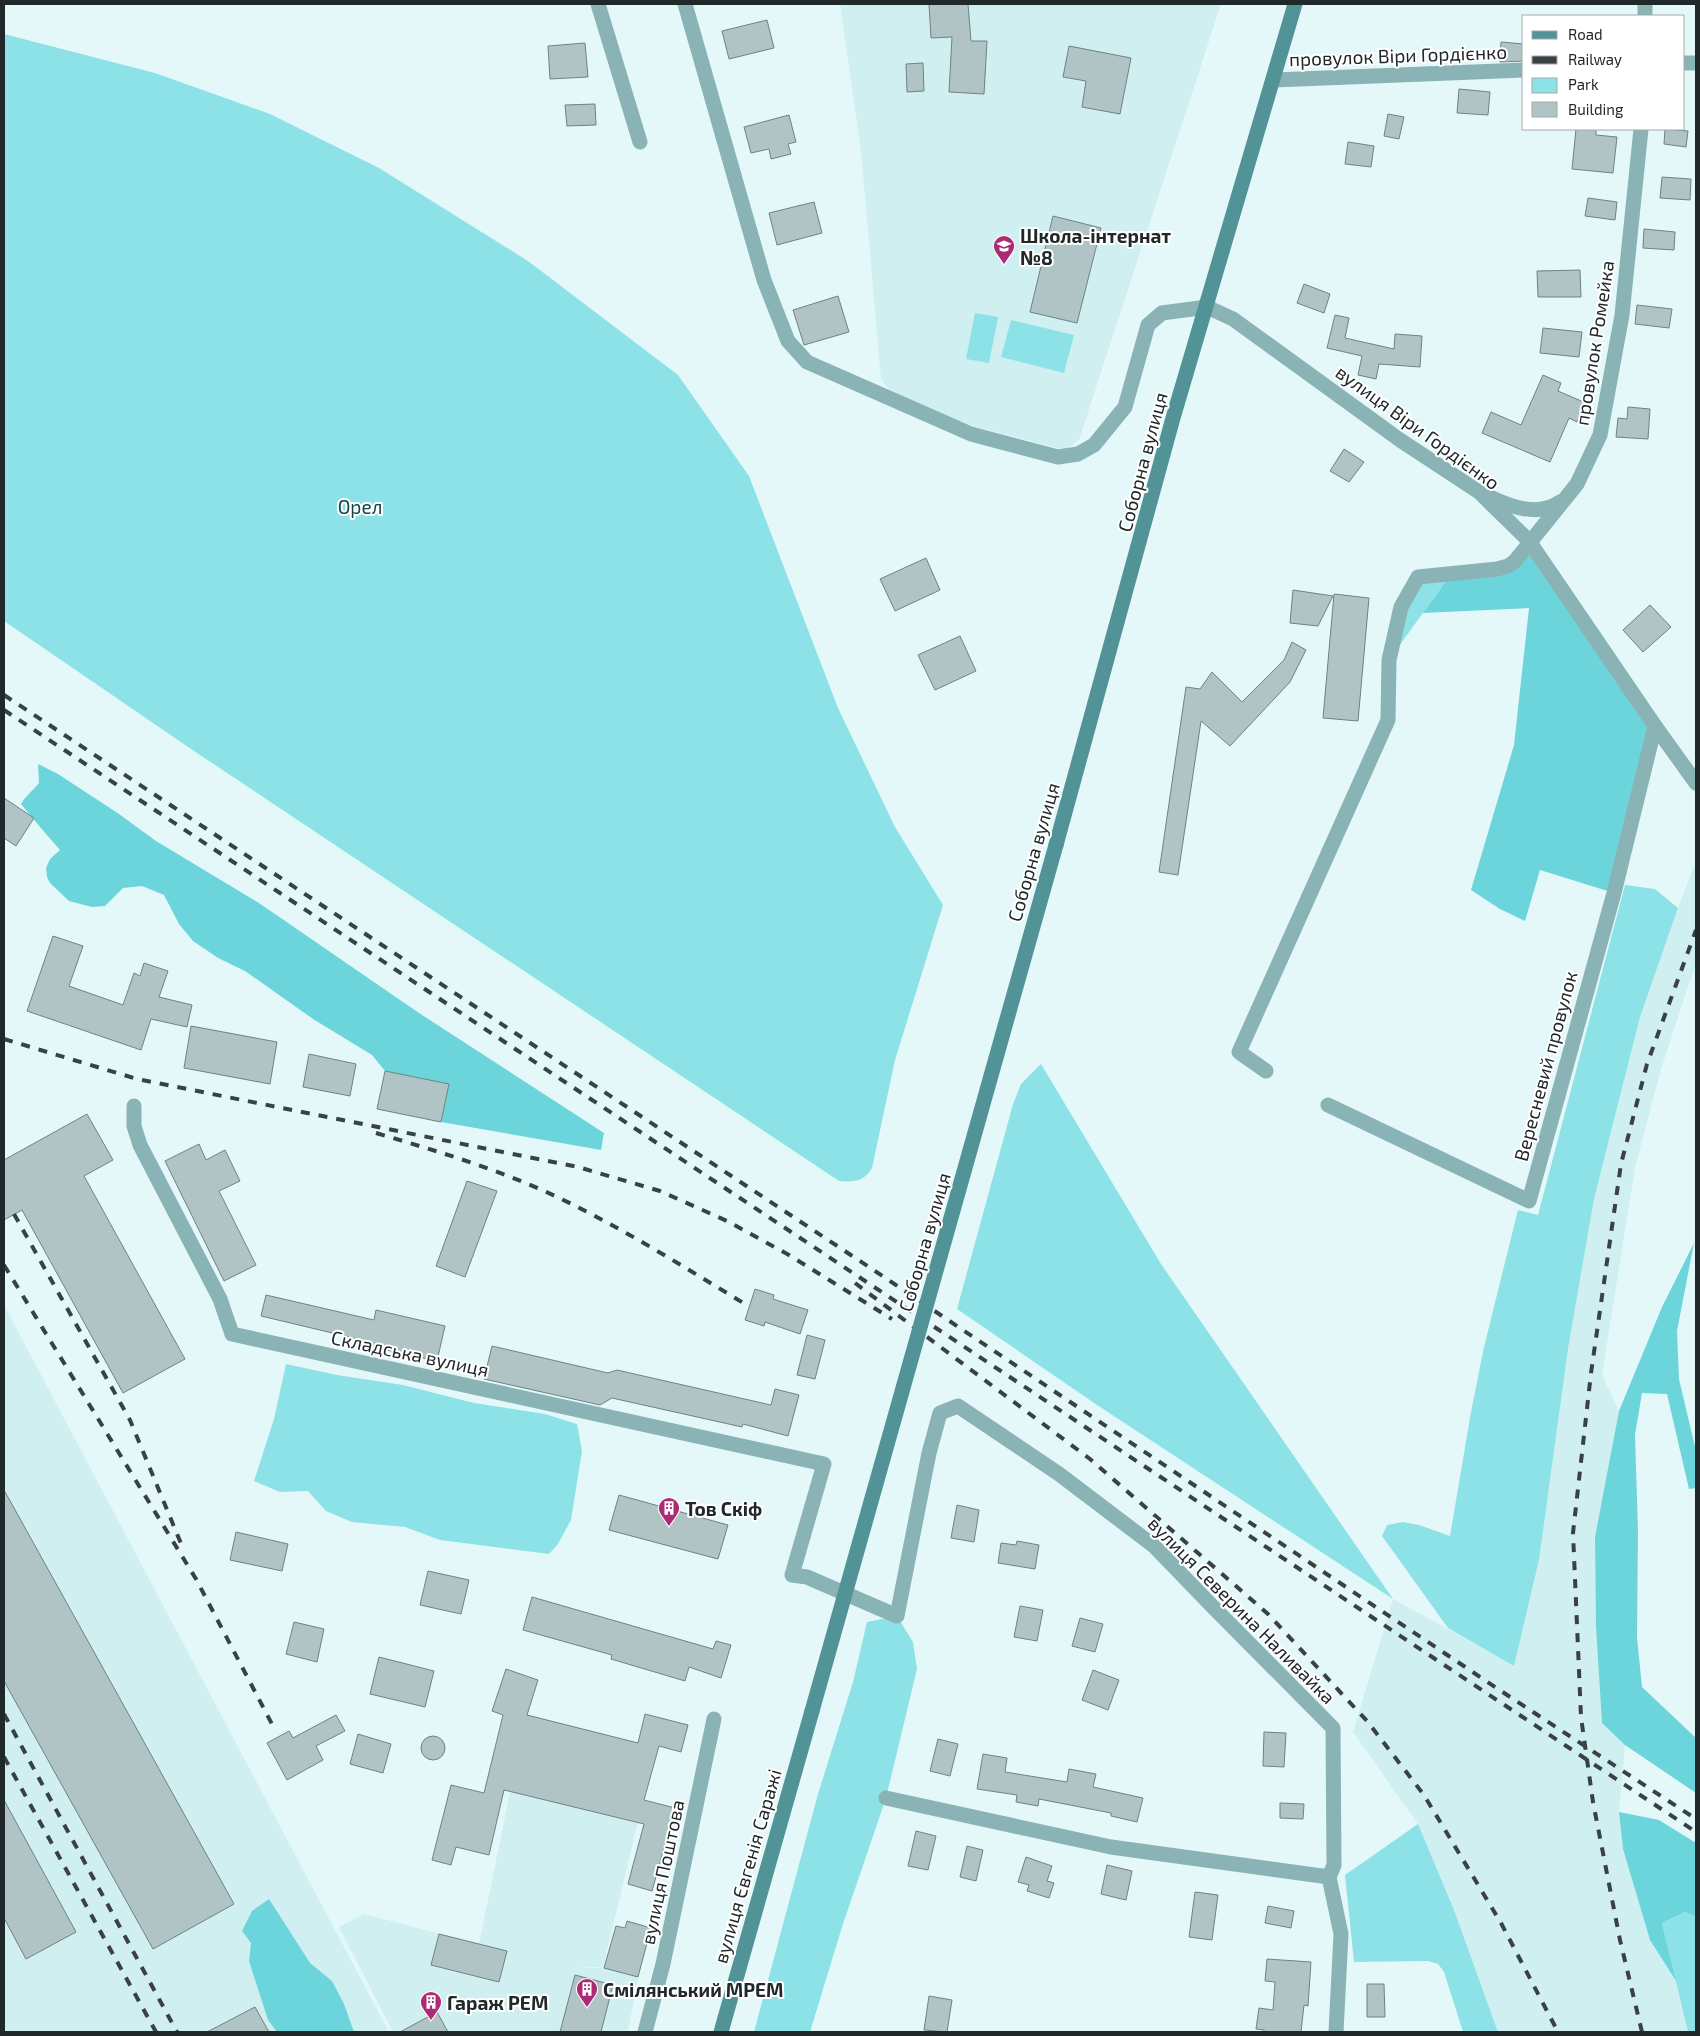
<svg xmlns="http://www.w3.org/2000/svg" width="1700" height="2036" font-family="'Exo 2',sans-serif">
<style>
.built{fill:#d0eff0}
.green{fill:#8de2e7}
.forest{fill:#6cd5db}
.building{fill:#b0c4c5;stroke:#6f8283}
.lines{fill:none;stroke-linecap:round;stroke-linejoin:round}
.street{stroke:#8ab3b5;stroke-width:15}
.secondary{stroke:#529397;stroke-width:15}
.rail{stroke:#394143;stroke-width:4;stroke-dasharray:9 9;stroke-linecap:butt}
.secondary-bridge{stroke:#529397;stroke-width:15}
.labels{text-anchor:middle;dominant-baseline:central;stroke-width:4;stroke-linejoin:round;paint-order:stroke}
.street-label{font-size:19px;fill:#212829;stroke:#fff}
.poi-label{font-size:19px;font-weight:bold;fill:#212829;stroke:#fff;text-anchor:start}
.park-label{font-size:19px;fill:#134447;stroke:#fff}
</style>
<rect width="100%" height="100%" fill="#e4f8fa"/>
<!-- built -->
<g class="built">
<path d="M 840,4 L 1221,4 L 1079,440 L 1065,450 L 973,426 L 893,394 L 881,379 L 861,151 Z"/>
<path d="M 1696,861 L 1696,963 L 1661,1069 L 1635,1168 L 1602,1375 L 1619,1411 L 1595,1537 L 1596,1627 L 1602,1723 L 1625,1745 L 1619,1812 L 1623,1849 L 1650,1940 L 1676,1981 L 1688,2032 L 1498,2032 L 1454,1910 L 1418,1824 L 1353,1732 L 1393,1599 L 1514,1665 L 1539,1560 L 1568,1349 L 1594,1199 L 1640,1017 L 1678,908 Z"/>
<path d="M 4,1305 L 389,2032 L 4,2032 Z"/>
<path d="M 510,1792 L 638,1822 L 603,1967 L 574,1967 L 604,1968 L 638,1977 L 628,2032 L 393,2032 L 339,1927 L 364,1914 L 479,1944 Z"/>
</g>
<!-- green -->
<g class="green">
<path d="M 4,34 L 155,73 L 270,114 L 379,168 L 528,261 L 678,375 L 749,476 L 838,708 L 895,827 L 943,905 L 895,1060 L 872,1168 C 864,1182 854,1182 839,1181 L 191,749 L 4,621 Z"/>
<path d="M 975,313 L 998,317 L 989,363 L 966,359 Z"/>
<path d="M 1011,320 L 1074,335 L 1064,373 L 1001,357 Z"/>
<path d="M 1451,574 L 1389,660 L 1418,577 Z"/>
<path d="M 1625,885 L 1655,889 L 1678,908 L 1640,1017 L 1594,1199 L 1568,1349 L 1539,1560 L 1514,1666 L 1448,1628 L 1382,1536 L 1387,1525 L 1403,1522 L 1419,1525 L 1450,1536 L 1471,1412 L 1484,1347 L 1518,1210 L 1538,1215 Z"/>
<path d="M 1041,1064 L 1161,1264 L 1393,1599 L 1097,1405 L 957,1309 L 1013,1104 L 1021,1084 Z"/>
<path d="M 286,1364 L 337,1375 L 403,1385 L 474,1403 L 545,1414 L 577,1424 L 582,1451 L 571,1520 L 558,1544 L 549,1554 L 440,1540 L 405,1527 L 352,1522 L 326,1511 L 308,1491 L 280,1492 L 254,1481 L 274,1419 Z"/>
<path d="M 897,1616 L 913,1642 L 917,1669 L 886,1798 L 842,1927 L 810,2032 L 754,2032 L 818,1794 L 853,1682 L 867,1622 Z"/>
<path d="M 1418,1824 L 1454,1910 L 1498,2032 L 1463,2032 L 1444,1972 L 1438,1964 L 1428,1961 L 1354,1962 L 1345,1875 Z"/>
<path d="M 1685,1912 L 1696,1917 L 1696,2032 L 1688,2032 L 1662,1923 Z"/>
</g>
<!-- forest -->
<g class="forest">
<path d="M 1526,545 L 1655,726 L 1614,893 L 1540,870 L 1525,921 L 1500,909 L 1471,890 L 1514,745 L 1529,608 L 1423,613 L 1451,574 L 1497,569 Z"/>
<path d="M 38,764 L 58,774 L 119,814 L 156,841 L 259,903 L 419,1013 L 604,1133 L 601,1150 L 441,1122 L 449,1084 L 385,1071 L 372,1055 L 313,1019 L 245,971 L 218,958 L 193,941 L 179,924 L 164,895 L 142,886 L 123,888 L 105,906 L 92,907 L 69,901 L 50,883 L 47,877 L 46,868 L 50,859 L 60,850 C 47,835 34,820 21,804 C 25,796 33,791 39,783 Z"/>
<path d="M 1694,1243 L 1677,1331 L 1679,1379 L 1696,1451 L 1696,1488 L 1689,1489 L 1667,1394 L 1642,1393 L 1635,1435 L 1638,1530 L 1637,1637 L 1642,1687 L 1696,1738 L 1696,1793 L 1625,1745 L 1602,1723 L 1596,1627 L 1595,1537 L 1619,1411 L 1662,1307 Z"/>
<path d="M 1619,1812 L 1659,1820 L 1696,1843 L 1696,1917 L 1685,1912 L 1662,1923 L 1676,1981 L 1650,1940 L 1623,1849 Z"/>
<path d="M 269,1899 L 310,1963 L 332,1981 L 344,2004 L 354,2032 L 277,2032 L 268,2020 L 249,1961 L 251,1943 L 242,1931 L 252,1911 Z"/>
</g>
<!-- building -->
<g class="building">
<path d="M 929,4 L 968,4 L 971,41 L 987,41 L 984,94 L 949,92 L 952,37 L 931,38 Z"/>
<path d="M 767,20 L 774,48 L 729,59 L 722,31 Z"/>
<path d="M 1501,42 L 1524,44 L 1524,61 L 1500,62 Z"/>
<path d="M 585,43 L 588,77 L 550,79 L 548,46 Z"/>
<path d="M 1069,46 L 1131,58 L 1120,114 L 1082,107 L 1086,81 L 1063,77 Z"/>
<path d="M 923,63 L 924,91 L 907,92 L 906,64 Z"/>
<path d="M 1459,89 L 1490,92 L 1488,115 L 1457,113 Z"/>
<path d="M 595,104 L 596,125 L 567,126 L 565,105 Z"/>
<path d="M 1388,114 L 1404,117 L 1399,139 L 1384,136 Z"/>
<path d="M 789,115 L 796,142 L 788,144 L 791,154 L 771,159 L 769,149 L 751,153 L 744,127 Z"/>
<path d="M 1576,129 L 1596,129 L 1596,135 L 1617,137 L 1613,173 L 1572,169 Z"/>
<path d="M 1665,129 L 1688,131 L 1686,147 L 1664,144 Z"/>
<path d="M 1348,142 L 1374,146 L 1371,167 L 1345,164 Z"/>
<path d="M 1662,177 L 1691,179 L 1690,200 L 1660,198 Z"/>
<path d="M 1588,198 L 1617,202 L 1615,220 L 1585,216 Z"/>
<path d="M 814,202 L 822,233 L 777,245 L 769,213 Z"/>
<path d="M 1053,216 L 1101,228 L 1077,323 L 1030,312 Z"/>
<path d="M 1644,229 L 1675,232 L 1674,250 L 1643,248 Z"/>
<path d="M 1580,270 L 1581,297 L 1538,297 L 1537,271 Z"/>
<path d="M 1304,284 L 1330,294 L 1324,313 L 1297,303 Z"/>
<path d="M 838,296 L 849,332 L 804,345 L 793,310 Z"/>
<path d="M 1637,305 L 1672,309 L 1669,328 L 1635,324 Z"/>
<path d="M 1335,315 L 1349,318 L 1345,338 L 1394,349 L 1395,334 L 1422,336 L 1420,367 L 1379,364 L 1376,379 L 1358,375 L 1362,356 L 1327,348 Z"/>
<path d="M 1543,328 L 1582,332 L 1579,357 L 1540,353 Z"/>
<path d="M 1543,375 L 1561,383 L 1558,391 L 1586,403 L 1577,422 L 1569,418 L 1550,462 L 1482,433 L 1491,412 L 1521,425 Z"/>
<path d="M 1628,407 L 1650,409 L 1648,439 L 1616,437 L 1618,418 L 1627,419 Z"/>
<path d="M 1344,449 L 1364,462 L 1349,482 L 1330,471 Z"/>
<path d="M 926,558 L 940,590 L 895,611 L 880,579 Z"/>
<path d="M 1293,590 L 1333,596 L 1318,626 L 1290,623 Z"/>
<path d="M 1334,594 L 1369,598 L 1358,721 L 1323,718 Z"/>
<path d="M 1650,605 L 1671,627 L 1643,652 L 1623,630 Z"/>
<path d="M 960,636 L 976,671 L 935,690 L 918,655 Z"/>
<path d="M 1292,642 L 1306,650 L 1290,682 L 1230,746 L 1201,721 L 1178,875 L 1159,872 L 1186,687 L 1200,689 L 1212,672 L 1242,702 L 1284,660 Z"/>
<path d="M 4,798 L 34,818 L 16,846 L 4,838 Z"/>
<path d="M 53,936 L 83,946 L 69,986 L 123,1005 L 134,973 L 140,976 L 144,963 L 168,971 L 159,997 L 192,1005 L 187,1027 L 151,1019 L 141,1050 L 27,1011 Z"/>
<path d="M 191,1026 L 277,1042 L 270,1084 L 184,1068 Z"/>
<path d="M 309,1054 L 356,1064 L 350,1096 L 303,1087 Z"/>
<path d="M 385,1071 L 449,1084 L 441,1122 L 377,1109 Z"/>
<path d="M 87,1114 L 113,1160 L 84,1176 L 185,1359 L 123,1393 L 22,1210 L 4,1220 L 4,1160 Z"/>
<path d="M 199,1144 L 206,1160 L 225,1150 L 240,1181 L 219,1191 L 256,1265 L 224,1281 L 165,1161 Z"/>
<path d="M 467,1181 L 497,1191 L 465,1277 L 436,1266 Z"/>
<path d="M 755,1289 L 774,1295 L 773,1299 L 808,1310 L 800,1334 L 765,1322 L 764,1326 L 745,1320 Z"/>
<path d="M 266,1295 L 374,1320 L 376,1310 L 445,1326 L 437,1361 L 369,1346 L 370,1342 L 261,1316 Z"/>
<path d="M 807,1335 L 825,1340 L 815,1379 L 797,1375 Z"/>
<path d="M 492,1346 L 608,1373 L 617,1370 L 771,1405 L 775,1389 L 799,1395 L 788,1436 L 743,1424 L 742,1427 L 612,1398 L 600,1405 L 484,1379 Z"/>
<path d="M 4,1490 L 234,1904 L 153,1949 L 4,1681 Z"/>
<path d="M 619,1495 L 728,1525 L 718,1559 L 609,1530 Z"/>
<path d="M 957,1505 L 979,1510 L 974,1542 L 951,1538 Z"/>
<path d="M 236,1532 L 288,1544 L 282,1571 L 230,1560 Z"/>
<path d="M 1017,1541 L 1039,1545 L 1035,1569 L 998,1563 L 1001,1543 L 1016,1545 Z"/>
<path d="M 428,1571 L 469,1580 L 461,1614 L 420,1605 Z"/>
<path d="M 532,1597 L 713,1649 L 716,1641 L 731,1645 L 721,1678 L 689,1667 L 685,1681 L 611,1659 L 612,1655 L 523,1630 Z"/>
<path d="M 1020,1606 L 1043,1610 L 1037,1641 L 1014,1637 Z"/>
<path d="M 1080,1618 L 1103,1624 L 1095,1652 L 1072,1646 Z"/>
<path d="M 294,1622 L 324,1629 L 317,1662 L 286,1654 Z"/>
<path d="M 379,1657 L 434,1671 L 425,1707 L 370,1694 Z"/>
<path d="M 506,1669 L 538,1680 L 527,1715 L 638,1743 L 645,1714 L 688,1725 L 681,1752 L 659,1746 L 644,1800 L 675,1808 L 652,1891 L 628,1884 L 644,1824 L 504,1790 L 489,1855 L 456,1847 L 451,1865 L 432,1860 L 451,1785 L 484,1793 L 503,1715 L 492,1711 Z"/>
<path d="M 1093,1670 L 1119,1680 L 1108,1710 L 1082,1700 Z"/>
<path d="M 336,1715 L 345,1731 L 316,1746 L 323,1760 L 287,1780 L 267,1743 L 289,1731 L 293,1738 Z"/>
<path d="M 1264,1732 L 1286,1733 L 1284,1767 L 1263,1766 Z"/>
<path d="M 358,1734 L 391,1744 L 383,1773 L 350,1764 Z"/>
<circle cx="433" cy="1748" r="12"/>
<path d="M 938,1739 L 958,1744 L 950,1776 L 930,1771 Z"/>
<path d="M 983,1754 L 1007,1758 L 1005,1772 L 1067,1782 L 1069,1769 L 1096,1774 L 1093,1787 L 1143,1798 L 1137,1822 L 1111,1816 L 1111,1813 L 1039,1799 L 1038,1806 L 1016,1802 L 1017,1795 L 977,1789 Z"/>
<path d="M 4,1800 L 76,1932 L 26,1959 L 4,1918 Z"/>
<path d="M 1280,1803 L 1304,1804 L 1303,1819 L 1280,1818 Z"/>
<path d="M 916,1831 L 936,1836 L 928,1870 L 908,1866 Z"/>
<path d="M 967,1846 L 983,1850 L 976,1881 L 960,1877 Z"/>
<path d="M 1026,1857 L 1052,1866 L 1047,1881 L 1054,1883 L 1049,1898 L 1027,1891 L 1029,1885 L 1018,1882 Z"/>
<path d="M 1107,1865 L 1132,1871 L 1126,1900 L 1101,1894 Z"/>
<path d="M 1195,1892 L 1218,1895 L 1212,1940 L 1189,1937 Z"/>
<path d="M 1268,1906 L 1294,1911 L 1291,1928 L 1265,1923 Z"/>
<path d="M 627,1921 L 651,1928 L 638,1977 L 604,1968 L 616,1926 L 625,1928 Z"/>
<path d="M 439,1934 L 507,1951 L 499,1982 L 431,1965 Z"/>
<path d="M 1267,1959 L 1311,1962 L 1308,2006 L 1304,2005 L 1301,2032 L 1264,2032 L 1264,2030 L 1256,2029 L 1259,2008 L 1273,2010 L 1275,1982 L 1265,1981 Z"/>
<path d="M 575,1975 L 613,1985 L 601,2032 L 560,2032 Z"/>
<path d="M 1367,1984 L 1384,1984 L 1385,2017 L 1367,2017 Z"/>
<path d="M 929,1996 L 952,2000 L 947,2032 L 924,2030 Z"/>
<path d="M 255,2007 L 269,2032 L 207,2032 Z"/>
<path d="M 437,2012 L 448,2032 L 400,2032 Z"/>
</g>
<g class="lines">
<!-- street -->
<g class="street">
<path d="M 598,4 L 640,142"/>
<path d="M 685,4 L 764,280 L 788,341 L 807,362 L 971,434 L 1058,457 L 1078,454 L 1094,445 L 1125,407 L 1148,325 L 1162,313 L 1207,307 L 1233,319 L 1400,440 L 1479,492 L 1529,541 L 1655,726 L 1696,783"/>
<path d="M 1645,4 L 1645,16"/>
<path d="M 1684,63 L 1696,63"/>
<path d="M 1274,80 L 1524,70"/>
<path d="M 1490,497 C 1511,507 1538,517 1560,502"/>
<path d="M 1266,1071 L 1239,1052 L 1388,720 L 1389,660 L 1401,607 L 1418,577 L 1497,569 L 1508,566 L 1515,561 L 1577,484 L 1600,435 L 1622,315 L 1641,129"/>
<path d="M 1328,1105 L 1529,1201 L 1614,893 L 1655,726"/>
<path d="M 134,1106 L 134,1126 L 140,1145 L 220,1299 L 232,1334 L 824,1464 L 792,1575 L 807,1577 L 897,1616 L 929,1453 L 940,1413 L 958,1406 L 1059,1474 L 1154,1546 L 1214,1608 L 1333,1728 L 1334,1865 L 1329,1877 L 1341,1934 L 1336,2032"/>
<path d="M 886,1798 L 1111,1847 L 1329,1877"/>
<path d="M 645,2032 L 663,1964 L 714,1719"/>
</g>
<!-- secondary -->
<g class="secondary">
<path d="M 1056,845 L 1173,418 L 1295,4"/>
<path d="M 721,2032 L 812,1711"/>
</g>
<!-- rail -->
<g class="rail">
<path d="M 4,695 L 872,1269 L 1498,1689 L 1696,1819"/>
<path d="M 4,710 L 1696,1832"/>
<path d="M 4,1039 L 137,1079 L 578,1167 L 660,1191 L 727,1221 L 789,1255 L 892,1319"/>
<path d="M 376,1133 C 433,1150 488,1166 542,1190 C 613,1222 679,1264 745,1304"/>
<path d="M 14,1214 L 130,1420 L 182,1546"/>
<path d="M 4,1265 L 196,1579 L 274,1728"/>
<path d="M 855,1283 L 1090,1459 L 1268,1614 L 1367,1721 L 1424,1795 L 1501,1923 L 1558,2032"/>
<path d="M 4,1714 L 177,2032"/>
<path d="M 4,1757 L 156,2032"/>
<path d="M 1642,2032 L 1620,1940 L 1593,1802 L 1581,1717 L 1573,1533 L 1591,1373 L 1621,1164 L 1647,1064 L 1696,930"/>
</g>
<!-- secondary-bridge -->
<path class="secondary-bridge" d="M 812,1711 L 1056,845"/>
</g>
<!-- icons -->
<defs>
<g id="school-pin" transform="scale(1.125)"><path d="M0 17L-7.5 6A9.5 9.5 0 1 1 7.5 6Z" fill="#ad2b75" stroke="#fff"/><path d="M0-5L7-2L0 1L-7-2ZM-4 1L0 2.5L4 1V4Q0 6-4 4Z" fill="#fff"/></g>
<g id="building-pin" transform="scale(1.125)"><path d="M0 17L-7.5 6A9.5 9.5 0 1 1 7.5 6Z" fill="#ad2b75" stroke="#fff"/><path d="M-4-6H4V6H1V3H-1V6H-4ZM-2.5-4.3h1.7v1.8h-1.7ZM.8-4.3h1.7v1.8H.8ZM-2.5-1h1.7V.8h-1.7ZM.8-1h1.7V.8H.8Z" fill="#fff"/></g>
</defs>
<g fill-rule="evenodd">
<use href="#school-pin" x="1004" y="246"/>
<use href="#building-pin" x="669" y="1508"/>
<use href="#building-pin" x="587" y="1989"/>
<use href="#building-pin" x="431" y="2002"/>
</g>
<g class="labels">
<!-- street labels -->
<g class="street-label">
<text transform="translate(1398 55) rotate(-2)">провулок Віри Гордієнко</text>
<text transform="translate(1594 343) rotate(-81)">провулок Ромейка</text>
<text transform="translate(1418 427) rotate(36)">вулиця Віри Гордієнко</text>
<text transform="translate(1142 462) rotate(-75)">Соборна вулиця</text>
<text transform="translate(1033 852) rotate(-74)">Соборна вулиця</text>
<text transform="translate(1545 1066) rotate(-75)">Вересневий провулок</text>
<text transform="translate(924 1242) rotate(-74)">Соборна вулиця</text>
<text transform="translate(410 1353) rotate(12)">Складська вулиця</text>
<text transform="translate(1242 1610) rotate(45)">вулиця Северина Наливайка</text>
<text transform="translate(747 1866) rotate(-74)">вулиця Євгенія Саражі</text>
<text transform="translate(662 1872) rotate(-78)">вулиця Поштова</text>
</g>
<!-- poi labels -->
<g class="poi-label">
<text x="1020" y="235">Школа-інтернат<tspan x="1020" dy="22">№8</tspan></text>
<text x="685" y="1508">Тов Скіф</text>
<text x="603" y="1989">Смілянський МРЕМ</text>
<text x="447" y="2002">Гараж РЕМ</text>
</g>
<!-- park labels -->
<g class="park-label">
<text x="360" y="506">Орел</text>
</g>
</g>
<!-- border -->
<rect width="1700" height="2036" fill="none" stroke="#212829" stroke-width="10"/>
<!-- legend -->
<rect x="1522" y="15" width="162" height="115" fill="#ffffff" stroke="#a6a9a9"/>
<rect x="1532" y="31" width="25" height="8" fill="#529397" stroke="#a6a9a9"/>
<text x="1568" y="40" font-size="15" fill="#212829">Road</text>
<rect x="1532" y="56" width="25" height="8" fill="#394143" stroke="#a6a9a9"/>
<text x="1568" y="65" font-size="15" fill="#212829">Railway</text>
<rect x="1532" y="78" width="25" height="15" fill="#8de2e7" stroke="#a6a9a9"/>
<text x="1568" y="90" font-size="15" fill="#212829">Park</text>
<rect x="1532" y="102" width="25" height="15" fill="#b0c4c5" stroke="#a6a9a9"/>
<text x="1568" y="115" font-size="15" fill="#212829">Building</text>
</svg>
